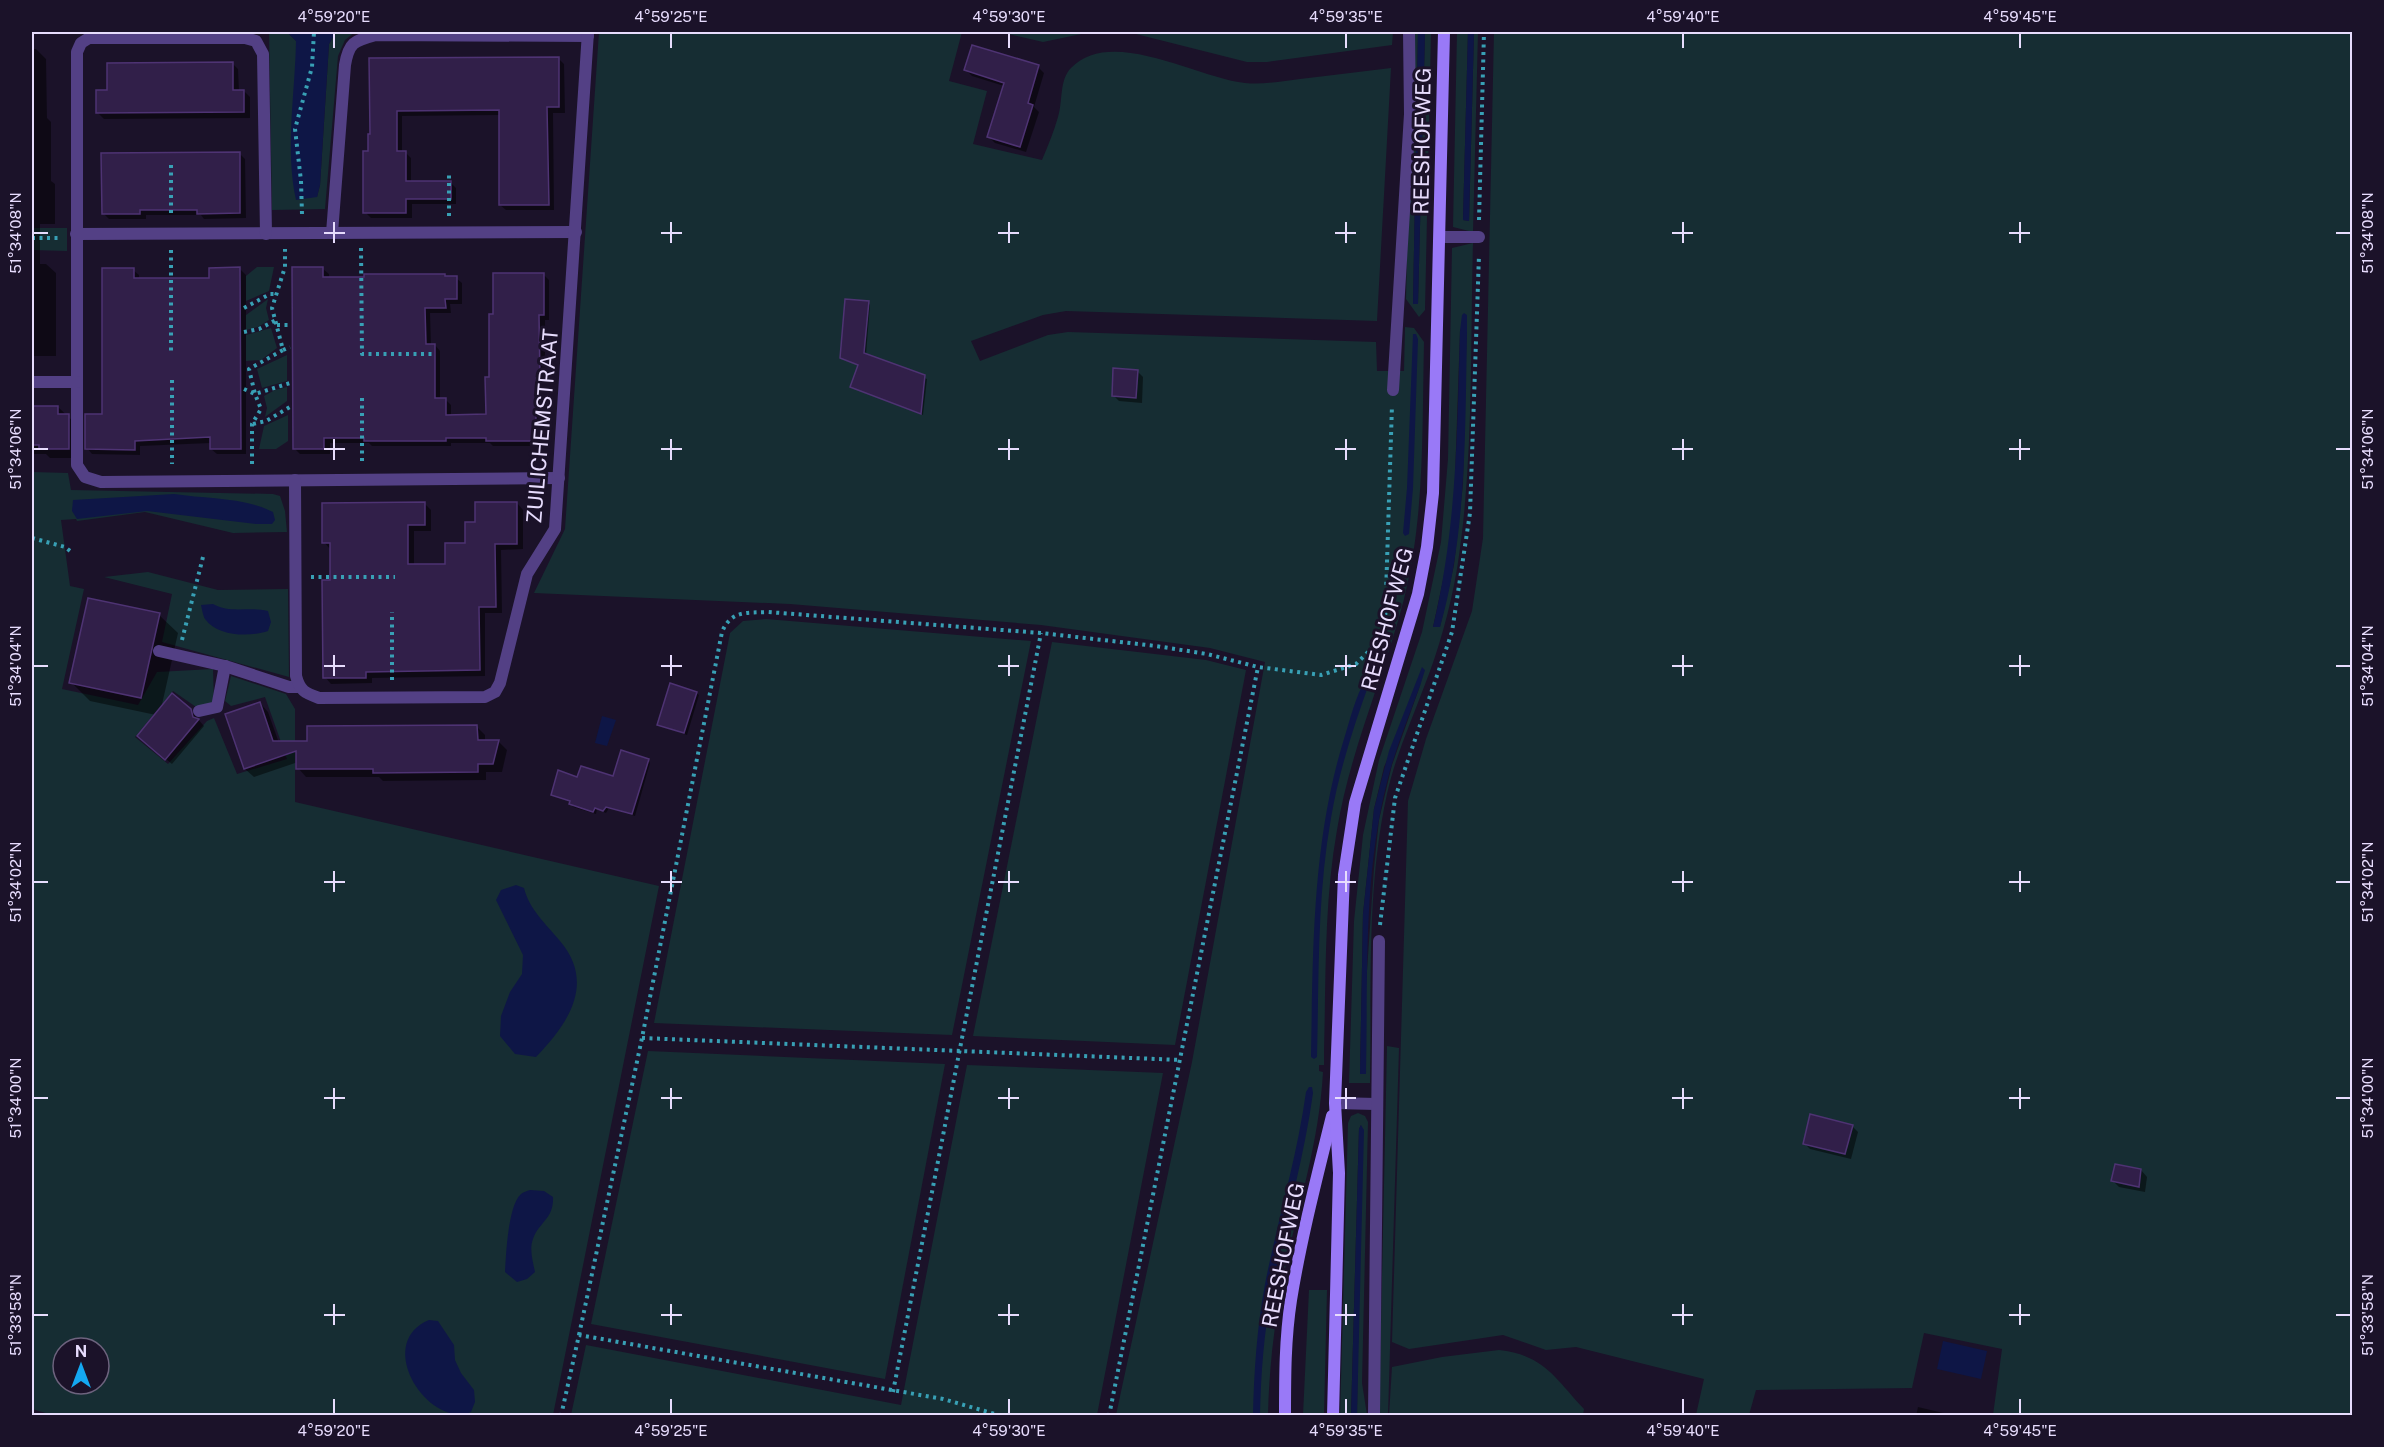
<svg xmlns="http://www.w3.org/2000/svg" width="2384" height="1447" font-family="'Public Sans',sans-serif">
<style>
.green{fill:#162d33;fill-rule:evenodd}
.water{fill:#0e1646}
.shadow{fill:#0007}
.building{fill:#311f49;stroke:#4e3373;stroke-width:1.5}
.lines{fill:none;stroke-linecap:round;stroke-linejoin:round}
.path{stroke:#38a0b5;stroke-width:4;stroke-dasharray:3 4.5;stroke-linecap:butt}
.lane{stroke:#534085;stroke-width:12}
.street{stroke:#534085;stroke-width:12}
.secondary{stroke:#9979f7;stroke-width:12}
.ticks{fill:none;stroke:#e7dcfd;stroke-width:2}
.labels{text-anchor:middle;dominant-baseline:central;stroke-width:6;stroke-linejoin:round;paint-order:stroke}
.street-label{font-size:21px;fill:#e7dcfd;stroke:#1b1229}
.neatline{fill:none;stroke:#e7dcfd;stroke-width:2}
.ticks-label{font-size:15px;text-anchor:middle;fill:#e7dcfd}
</style>
<rect width="100%" height="100%" fill="#1b1229"/>
<!-- green -->
<g class="green">
<path d="M 269,32 L 287,32 L 296,41 L 296,69 L 317,197 L 320,185 L 329,44 L 336,32 L 355,32 L 345,40 L 338,56 L 325,209 L 272,210 Z"/>
<path d="M 599,32 L 962,32 L 949,81 L 987,91 L 973,144 L 1042,160 C 1048,146 1054,131 1058,117 C 1063,102 1059,80 1071,68 C 1111,26 1197,78 1245,83 C 1263,85 1282,81 1300,79 C 1331,75 1361,72 1391,68 L 1377,321 L 1066,311 L 1043,315 L 971,341 L 980,361 L 1048,335 L 1068,332 L 1376,342 L 1377,371 L 1404,371 L 1405,327 L 1414,328 L 1424,342 C 1422,428 1425,516 1404,599 C 1384,677 1350,750 1337,830 C 1324,903 1326,978 1324,1051 L 1324,1065 L 1319,1065 L 1319,1071 L 1323,1072 C 1319,1145 1297,1208 1283,1279 C 1274,1324 1269,1370 1268,1415 L 1116,1415 L 1192,1062 L 1265,662 L 1210,648 L 1041,625 L 790,604 L 534,593 L 565,529 Z"/>
<path d="M 1000,32 L 1091,32 L 1043,42 Z"/>
<path d="M 1128,32 L 1393,32 L 1392,45 L 1267,62 L 1247,62 Z"/>
<path d="M 1412,32 L 1418,32 L 1413,304 L 1418,303 L 1425,32 L 1431,32 L 1425,310 L 1419,317 L 1406,299 Z"/>
<path d="M 1457,32 L 1468,32 L 1463,220 L 1469,221 L 1474,32 L 1478,32 L 1473,232 L 1453,227 Z"/>
<path d="M 1494,32 L 2352,32 L 2352,1415 L 1993,1415 L 2002,1349 L 1924,1333 L 1912,1388 L 1756,1390 L 1749,1415 L 1696,1415 L 1704,1379 L 1576,1347 L 1546,1350 L 1503,1335 L 1409,1349 L 1392,1342 L 1408,801 L 1426,739 L 1472,611 L 1483,538 Z"/>
<path d="M 32,228 L 67,228 L 67,251 L 32,250 Z"/>
<path d="M 1473,243 C 1470,351 1474,462 1457,569 C 1450,609 1439,649 1424,687 C 1411,722 1395,757 1387,794 C 1366,889 1372,987 1370,1083 L 1349,1083 L 1354,921 L 1363,835 L 1379,760 L 1422,632 L 1441,542 L 1448,459 L 1452,248 ZM 1467,315 L 1463,484 L 1454,565 L 1440,627 L 1433,627 L 1448,557 L 1454,507 L 1460,331 ZM 1421,683 L 1392,765 L 1379,820 L 1374,868 L 1360,1073 L 1363,914 L 1374,809 L 1384,767 Z"/>
<path d="M 257,267 L 274,267 L 269,291 L 246,301 L 246,276 Z"/>
<path d="M 268,299 L 266,308 L 269,320 L 258,327 L 246,330 L 246,315 Z"/>
<path d="M 271,328 L 277,348 L 261,360 L 246,361 L 246,335 Z"/>
<path d="M 287,355 L 287,381 L 262,388 L 257,369 Z"/>
<path d="M 287,387 L 287,401 L 265,417 L 267,408 L 264,396 L 275,390 Z"/>
<path d="M 288,415 L 288,441 L 276,449 L 259,449 L 264,426 Z"/>
<path d="M 32,472 L 68,473 L 71,490 L 273,494 L 280,496 L 285,511 L 287,532 L 233,533 L 145,512 L 77,521 L 76,519 L 61,520 L 70,586 L 84,589 L 62,689 L 138,705 L 157,672 L 213,669 L 214,703 L 196,707 L 173,691 L 135,737 L 168,764 L 207,721 L 214,718 L 237,774 L 287,759 L 265,697 L 231,706 L 225,701 L 231,676 L 286,694 L 295,709 L 295,802 L 659,886 L 553,1415 L 56,1416 L 32,1409 ZM 63,1348 L 99,1348 L 99,1384 L 63,1384 Z"/>
<path d="M 148,572 L 218,590 L 288,589 L 289,677 L 162,642 L 172,594 L 104,577 Z"/>
<path d="M 766,619 L 1031,641 L 952,1035 L 654,1023 L 730,633 L 743,621 Z"/>
<path d="M 1052,642 L 1206,660 L 1246,670 L 1175,1045 L 973,1036 Z"/>
<path d="M 1387,1046 L 1399,1048 L 1388,1415 L 1379,1416 Z"/>
<path d="M 648,1051 L 945,1064 L 885,1379 L 591,1324 Z"/>
<path d="M 967,1065 L 1163,1073 L 1097,1415 L 571,1415 L 586,1345 L 901,1405 Z"/>
<path d="M 1358,1113 L 1365,1116 L 1368,1122 L 1362,1383 L 1367,1415 L 1357,1415 L 1361,1125 L 1359,1129 L 1351,1415 L 1340,1416 L 1348,1123 L 1351,1116 Z"/>
<path d="M 1309,1290 L 1327,1290 L 1324,1415 L 1303,1415 Z"/>
<path d="M 1499,1350 C 1544,1355 1555,1378 1584,1409 L 1583,1415 L 1389,1415 L 1392,1367 L 1442,1357 Z"/>
</g>
<!-- water -->
<g class="water">
<path d="M 287,32 L 336,32 L 329,44 L 320,185 L 317,197 L 296,200 C 285,148 295,94 296,41 Z"/>
<path d="M 1418,32 L 1425,32 L 1418,304 L 1413,304 Z"/>
<path d="M 1468,32 L 1474,32 L 1469,221 L 1463,220 Z"/>
<path d="M 1464,313 L 1467,315 L 1467,332 C 1465,431 1467,532 1440,627 L 1433,627 C 1457,527 1457,433 1460,331 L 1462,315 Z"/>
<path d="M 1413,334 L 1416,334 L 1418,339 L 1413,488 L 1409,534 L 1405,536 L 1403,533 L 1407,488 Z"/>
<path d="M 174,494 C 207,499 243,497 273,512 L 275,520 L 272,524 L 256,524 L 147,511 L 77,519 L 72,511 L 73,500 Z"/>
<path d="M 213,604 C 231,614 249,606 268,611 L 271,622 L 268,631 C 250,637 218,637 205,619 C 203,616 202,609 201,605 Z"/>
<path d="M 1422,667 L 1425,670 L 1421,683 C 1409,716 1395,749 1387,782 C 1363,876 1368,978 1366,1074 L 1360,1074 L 1363,914 L 1374,809 L 1389,751 Z"/>
<path d="M 1366,679 L 1370,681 C 1354,725 1339,771 1331,818 C 1317,897 1319,977 1317,1057 L 1314,1059 L 1311,1057 C 1313,950 1312,842 1344,739 C 1350,720 1355,697 1366,679 Z"/>
<path d="M 602,716 L 616,720 L 607,746 L 595,743 Z"/>
<path d="M 516,885 L 524,888 C 529,909 546,924 560,941 C 596,983 568,1024 536,1057 L 515,1054 L 500,1036 L 501,1016 L 510,992 L 522,974 L 523,955 L 496,900 L 501,890 Z"/>
<path d="M 1309,1087 L 1312,1087 L 1313,1093 C 1304,1159 1285,1222 1273,1287 C 1264,1329 1261,1372 1260,1415 L 1253,1415 C 1254,1371 1257,1327 1265,1284 C 1278,1219 1297,1157 1306,1092 Z"/>
<path d="M 1361,1125 L 1364,1130 L 1357,1415 L 1351,1416 L 1359,1129 Z"/>
<path d="M 530,1190 L 544,1191 L 553,1197 C 554,1219 539,1222 533,1239 C 529,1249 533,1262 535,1272 L 527,1279 L 517,1282 L 505,1272 C 506,1255 508,1205 521,1194 C 523,1192 527,1191 530,1190 Z"/>
<path d="M 429,1320 L 438,1321 L 454,1345 L 455,1360 L 461,1373 L 474,1390 L 475,1402 L 471,1412 C 428,1429 373,1343 429,1320 Z"/>
<path d="M 1943,1341 L 1987,1351 L 1981,1379 L 1937,1369 Z"/>
</g>
<!-- shadow -->
<g class="shadow">
<path d="M 32,49 L 36,49 L 46,59 L 47,118 L 51,122 L 51,181 L 55,184 L 55,224 L 40,224 L 40,264 L 46,264 L 56,273 L 56,356 L 32,356 Z"/>
<path d="M 559,59 L 564,64 L 565,113 L 553,113 L 554,210 L 506,210 L 500,205 L 500,115 L 402,116 L 402,152 L 405,152 L 411,158 L 411,182 L 450,182 L 456,188 L 456,204 L 412,204 L 412,218 L 371,218 L 365,212 L 372,135 L 371,60 Z"/>
<path d="M 232,63 L 238,69 L 239,91 L 244,91 L 250,97 L 250,118 L 104,119 L 98,113 Z"/>
<path d="M 1038,67 L 1044,73 L 1034,107 L 1039,112 L 1026,152 L 995,143 L 989,137 L 1004,86 L 972,76 L 966,70 Z"/>
<path d="M 239,153 L 245,159 L 246,218 L 204,219 L 201,215 L 146,215 L 146,219 L 109,219 L 103,213 Z"/>
<path d="M 240,269 L 246,275 L 246,454 L 217,454 L 211,449 L 211,443 L 140,446 L 140,455 L 92,454 L 87,448 L 104,416 L 133,270 L 139,275 L 139,280 L 210,280 Z"/>
<path d="M 323,269 L 329,274 L 329,279 L 445,275 L 447,278 L 456,278 L 462,283 L 462,304 L 450,304 L 451,313 L 430,313 L 431,345 L 435,345 L 440,351 L 440,399 L 445,399 L 451,405 L 451,417 L 487,416 L 491,379 L 543,274 L 549,280 L 549,320 L 545,320 L 545,383 L 541,383 L 541,446 L 493,446 L 490,443 L 451,443 L 451,446 L 372,446 L 369,443 L 330,443 L 330,454 L 300,454 L 294,448 Z"/>
<path d="M 868,302 L 870,305 L 866,355 L 927,379 L 923,415 L 851,387 L 859,366 L 841,358 Z"/>
<path d="M 1137,371 L 1143,377 L 1142,403 L 1119,401 L 1113,395 Z"/>
<path d="M 32,407 L 58,407 L 77,425 L 77,458 L 50,458 L 46,454 L 32,454 Z"/>
<path d="M 517,503 L 523,510 L 523,549 L 501,550 L 502,613 L 485,613 L 485,676 L 372,678 L 372,683 L 331,684 L 325,677 L 331,581 L 330,549 L 324,542 L 425,504 L 431,510 L 431,531 L 414,531 L 414,565 L 447,565 L 467,544 L 477,524 Z"/>
<path d="M 159,615 L 178,633 L 161,709 L 190,710 L 204,726 L 172,764 L 145,742 L 156,715 L 90,701 L 71,682 Z"/>
<path d="M 696,693 L 699,695 L 687,735 L 659,725 Z"/>
<path d="M 260,703 L 268,712 L 279,743 L 309,743 L 477,727 L 485,735 L 485,741 L 498,741 L 507,750 L 502,772 L 486,772 L 486,780 L 383,781 L 379,777 L 306,777 L 298,768 L 298,762 L 254,777 L 245,769 L 227,715 Z"/>
<path d="M 648,760 L 650,763 L 635,816 L 609,808 L 606,813 L 597,809 L 596,814 L 573,807 L 571,802 L 552,794 L 578,779 L 614,778 Z"/>
<path d="M 1852,1126 L 1858,1132 L 1851,1159 L 1810,1149 L 1804,1143 Z"/>
<path d="M 2141,1170 L 2147,1177 L 2145,1192 L 2119,1187 L 2113,1181 Z"/>
<path d="M 1918,1407 L 1956,1416 L 1916,1416 Z"/>
</g>
<!-- building -->
<g class="building">
<path d="M 972,45 L 1039,65 L 1028,103 L 1033,105 L 1020,147 L 987,137 L 1004,83 L 964,70 Z"/>
<path d="M 559,57 L 559,107 L 547,107 L 549,205 L 499,205 L 499,110 L 397,111 L 397,151 L 406,151 L 406,181 L 451,181 L 451,199 L 406,199 L 406,213 L 363,213 L 363,151 L 368,151 L 368,134 L 370,134 L 369,58 Z"/>
<path d="M 233,62 L 233,90 L 244,90 L 244,112 L 96,113 L 96,90 L 107,90 L 107,63 Z"/>
<path d="M 240,152 L 240,213 L 197,214 L 197,210 L 140,210 L 140,214 L 102,214 L 101,153 Z"/>
<path d="M 240,267 L 241,449 L 210,449 L 210,437 L 135,441 L 135,450 L 85,449 L 85,414 L 102,414 L 102,268 L 134,268 L 134,278 L 209,278 L 209,268 Z"/>
<path d="M 292,267 L 323,267 L 323,277 L 364,277 L 364,274 L 445,274 L 445,276 L 457,276 L 457,299 L 445,299 L 446,308 L 425,308 L 426,344 L 435,344 L 435,398 L 446,398 L 446,415 L 486,414 L 485,377 L 489,377 L 489,314 L 493,314 L 493,273 L 544,273 L 544,315 L 539,315 L 540,378 L 536,378 L 536,441 L 486,441 L 486,438 L 446,438 L 446,441 L 364,441 L 364,438 L 324,438 L 324,449 L 293,449 Z"/>
<path d="M 845,299 L 869,301 L 864,353 L 925,375 L 921,414 L 850,387 L 858,365 L 840,358 Z"/>
<path d="M 1113,368 L 1138,370 L 1136,398 L 1112,396 Z"/>
<path d="M 32,406 L 58,406 L 58,414 L 69,414 L 69,449 L 39,449 L 39,445 L 32,445 Z"/>
<path d="M 425,502 L 425,525 L 408,525 L 408,564 L 445,564 L 445,543 L 465,543 L 465,522 L 475,522 L 475,502 L 517,502 L 517,544 L 495,544 L 496,607 L 479,607 L 480,670 L 366,672 L 366,678 L 323,678 L 322,580 L 330,580 L 330,543 L 322,543 L 322,503 Z"/>
<path d="M 88,598 L 160,613 L 141,698 L 69,683 Z"/>
<path d="M 670,683 L 697,692 L 684,733 L 657,725 Z"/>
<path d="M 172,693 L 191,709 L 193,717 L 199,719 L 165,760 L 137,736 Z"/>
<path d="M 260,702 L 273,741 L 307,741 L 307,726 L 477,725 L 478,740 L 499,740 L 493,764 L 478,764 L 478,772 L 373,773 L 373,769 L 296,769 L 296,751 L 244,769 L 225,714 Z"/>
<path d="M 621,750 L 649,759 L 632,814 L 606,807 L 603,811 L 595,808 L 593,812 L 569,804 L 570,801 L 551,795 L 558,770 L 577,777 L 581,766 L 613,776 Z"/>
<path d="M 1810,1114 L 1853,1125 L 1845,1154 L 1803,1144 Z"/>
<path d="M 2115,1164 L 2141,1169 L 2139,1187 L 2111,1181 Z"/>
</g>
<g class="lines">
<!-- path -->
<g class="path">
<path d="M 171,165 L 171,216"/>
<path d="M 302,214 L 301,181 L 295,129 L 312,67 L 314,32"/>
<path d="M 449,216 L 449,172"/>
<path d="M 1479,220 L 1484,32"/>
<path d="M 32,238 L 61,238"/>
<path d="M 361,248 L 362,354 L 435,354"/>
<path d="M 171,250 L 171,355"/>
<path d="M 244,308 L 270,294 L 277,294"/>
<path d="M 277,325 L 290,325"/>
<path d="M 244,332 L 259,329 L 276,320"/>
<path d="M 283,350 L 290,347"/>
<path d="M 172,380 L 172,464"/>
<path d="M 244,389 L 255,394 L 290,383"/>
<path d="M 362,398 L 362,463"/>
<path d="M 253,424 L 266,421 L 290,407"/>
<path d="M 252,464 L 252,424 L 261,409 L 255,394 L 249,369 L 283,350 L 272,308 L 285,267 L 285,249"/>
<path d="M 32,538 L 65,547 L 70,551"/>
<path d="M 311,577 L 395,577"/>
<path d="M 182,640 L 203,557"/>
<path d="M 392,680 L 392,612"/>
<path d="M 1380,925 L 1395,798 L 1452,632 L 1470,513 L 1479,255"/>
<path d="M 642,1038 L 1181,1060"/>
<path d="M 579,1335 L 642,1038 L 722,632 C 731,610 747,613 768,612 L 1041,633 L 1156,646 L 1207,654 L 1258,667 L 1321,675 L 1356,664 L 1374,646 L 1385,625 L 1392,405"/>
<path d="M 893,1392 L 1041,633"/>
<path d="M 561,1416 L 579,1335 L 943,1399 L 1002,1416"/>
<path d="M 1109,1416 L 1258,667"/>
</g>
<!-- lane -->
<g class="lane">
<path d="M 1440,237 L 1479,237"/>
<path d="M 1393,390 L 1410,114 L 1409,32"/>
<path d="M 159,651 L 225,666 L 289,687 L 299,687"/>
<path d="M 199,711 L 217,707 L 225,666"/>
</g>
<!-- street -->
<g class="street">
<path d="M 332,233 L 345,65 C 349,42 354,41 376,35 L 588,36"/>
<path d="M 76,234 L 576,232"/>
<path d="M 266,234 L 263,54 L 256,41 L 245,38 L 89,38 L 81,43 L 77,52 L 77,465 L 85,477 L 101,482 L 559,478"/>
<path d="M 32,382 L 77,382"/>
<path d="M 295,480 L 296,676 C 300,691 305,693 319,698 L 485,697 L 495,692 L 500,683 L 527,574 L 555,529 L 588,32"/>
<path d="M 1335,1103 L 1376,1104"/>
<path d="M 1374,1416 L 1379,941"/>
</g>
<!-- secondary -->
<g class="secondary">
<path d="M 1285,1416 C 1285,1377 1285,1339 1291,1300 C 1301,1238 1317,1177 1332,1116"/>
<path d="M 1333,1416 L 1339,1173 L 1335,1103 L 1344,875 L 1355,803 L 1418,594 L 1427,547 L 1433,493 L 1444,32"/>
</g>
</g>
<!-- ticks -->
<path class="ticks" d="M 334,33 L 334,48M 671,33 L 671,48M 1009,33 L 1009,48M 1346,33 L 1346,48M 1683,33 L 1683,48M 2020,33 L 2020,48M 334,222 L 334,243M 671,222 L 671,243M 1009,222 L 1009,243M 1346,222 L 1346,243M 1683,222 L 1683,243M 2020,222 L 2020,243M 33,233 L 48,233M 324,233 L 345,233M 661,233 L 682,233M 998,233 L 1019,233M 1335,233 L 1356,233M 1672,233 L 1693,233M 2009,233 L 2030,233M 2336,233 L 2351,233M 334,439 L 334,460M 671,439 L 671,460M 1009,439 L 1009,460M 1346,439 L 1346,460M 1683,439 L 1683,460M 2020,439 L 2020,460M 33,449 L 48,449M 324,449 L 345,449M 661,449 L 682,449M 998,449 L 1019,449M 1335,449 L 1356,449M 1672,449 L 1693,449M 2009,449 L 2030,449M 2336,449 L 2351,449M 334,655 L 334,676M 671,655 L 671,676M 1009,655 L 1009,676M 1346,655 L 1346,676M 1683,655 L 1683,676M 2020,655 L 2020,676M 33,666 L 48,666M 324,666 L 345,666M 661,666 L 682,666M 998,666 L 1019,666M 1335,666 L 1356,666M 1672,666 L 1693,666M 2009,666 L 2030,666M 2336,666 L 2351,666M 334,871 L 334,892M 671,871 L 671,892M 1009,871 L 1009,892M 1346,871 L 1346,892M 1683,871 L 1683,892M 2020,871 L 2020,892M 33,882 L 48,882M 324,882 L 345,882M 661,882 L 682,882M 998,882 L 1019,882M 1335,882 L 1356,882M 1672,882 L 1693,882M 2009,882 L 2030,882M 2336,882 L 2351,882M 334,1088 L 334,1109M 671,1088 L 671,1109M 1009,1088 L 1009,1109M 1346,1088 L 1346,1109M 1683,1088 L 1683,1109M 2020,1088 L 2020,1109M 33,1098 L 48,1098M 324,1098 L 345,1098M 661,1098 L 682,1098M 998,1098 L 1019,1098M 1335,1098 L 1356,1098M 1672,1098 L 1693,1098M 2009,1098 L 2030,1098M 2336,1098 L 2351,1098M 334,1304 L 334,1325M 671,1304 L 671,1325M 1009,1304 L 1009,1325M 1346,1304 L 1346,1325M 1683,1304 L 1683,1325M 2020,1304 L 2020,1325M 33,1315 L 48,1315M 324,1315 L 345,1315M 661,1315 L 682,1315M 998,1315 L 1019,1315M 1335,1315 L 1356,1315M 1672,1315 L 1693,1315M 2009,1315 L 2030,1315M 2336,1315 L 2351,1315M 334,1399 L 334,1414M 671,1399 L 671,1414M 1009,1399 L 1009,1414M 1346,1399 L 1346,1414M 1683,1399 L 1683,1414M 2020,1399 L 2020,1414"/>
<g class="labels">
<!-- street labels -->
<g class="street-label">
<text transform="translate(1422 141) rotate(-89)">REESHOFWEG</text>
<text transform="translate(542 426) rotate(-85)">ZUILICHEMSTRAAT</text>
<text transform="translate(1387 619) rotate(-75)">REESHOFWEG</text>
<text transform="translate(1283 1255) rotate(-79)">REESHOFWEG</text>
</g>
</g>
<!-- border -->
<rect width="2384" height="1447" fill="none" stroke="#1b1229" stroke-width="66"/>
<!-- north arrow -->
<g transform="translate(81 1366)"><circle r="28" fill="#1b1229" stroke="#6d637e" stroke-width="1.5"/>
<path d="M0-4.5L10 22L0 15L-10 22Z" fill="#14a8f1"/>
<text y="-9" font-size="16" font-weight="bold" text-anchor="middle" fill="#e7dcfd">N</text>
</g>
<rect x="33" y="33" width="2318" height="1381" class="neatline"/>
<g class="ticks-label">
<text x="334" y="22">4°59'20"E</text>
<text x="671" y="22">4°59'25"E</text>
<text x="1009" y="22">4°59'30"E</text>
<text x="1346" y="22">4°59'35"E</text>
<text x="1683" y="22">4°59'40"E</text>
<text x="2020" y="22">4°59'45"E</text>
<text transform="translate(16 233) rotate(-90)" y="5">51°34'08"N</text>
<text transform="translate(2368 233) rotate(-90)" y="5">51°34'08"N</text>
<text transform="translate(16 449) rotate(-90)" y="5">51°34'06"N</text>
<text transform="translate(2368 449) rotate(-90)" y="5">51°34'06"N</text>
<text transform="translate(16 666) rotate(-90)" y="5">51°34'04"N</text>
<text transform="translate(2368 666) rotate(-90)" y="5">51°34'04"N</text>
<text transform="translate(16 882) rotate(-90)" y="5">51°34'02"N</text>
<text transform="translate(2368 882) rotate(-90)" y="5">51°34'02"N</text>
<text transform="translate(16 1098) rotate(-90)" y="5">51°34'00"N</text>
<text transform="translate(2368 1098) rotate(-90)" y="5">51°34'00"N</text>
<text transform="translate(16 1315) rotate(-90)" y="5">51°33'58"N</text>
<text transform="translate(2368 1315) rotate(-90)" y="5">51°33'58"N</text>
<text x="334" y="1436">4°59'20"E</text>
<text x="671" y="1436">4°59'25"E</text>
<text x="1009" y="1436">4°59'30"E</text>
<text x="1346" y="1436">4°59'35"E</text>
<text x="1683" y="1436">4°59'40"E</text>
<text x="2020" y="1436">4°59'45"E</text>
</g>
</svg>
